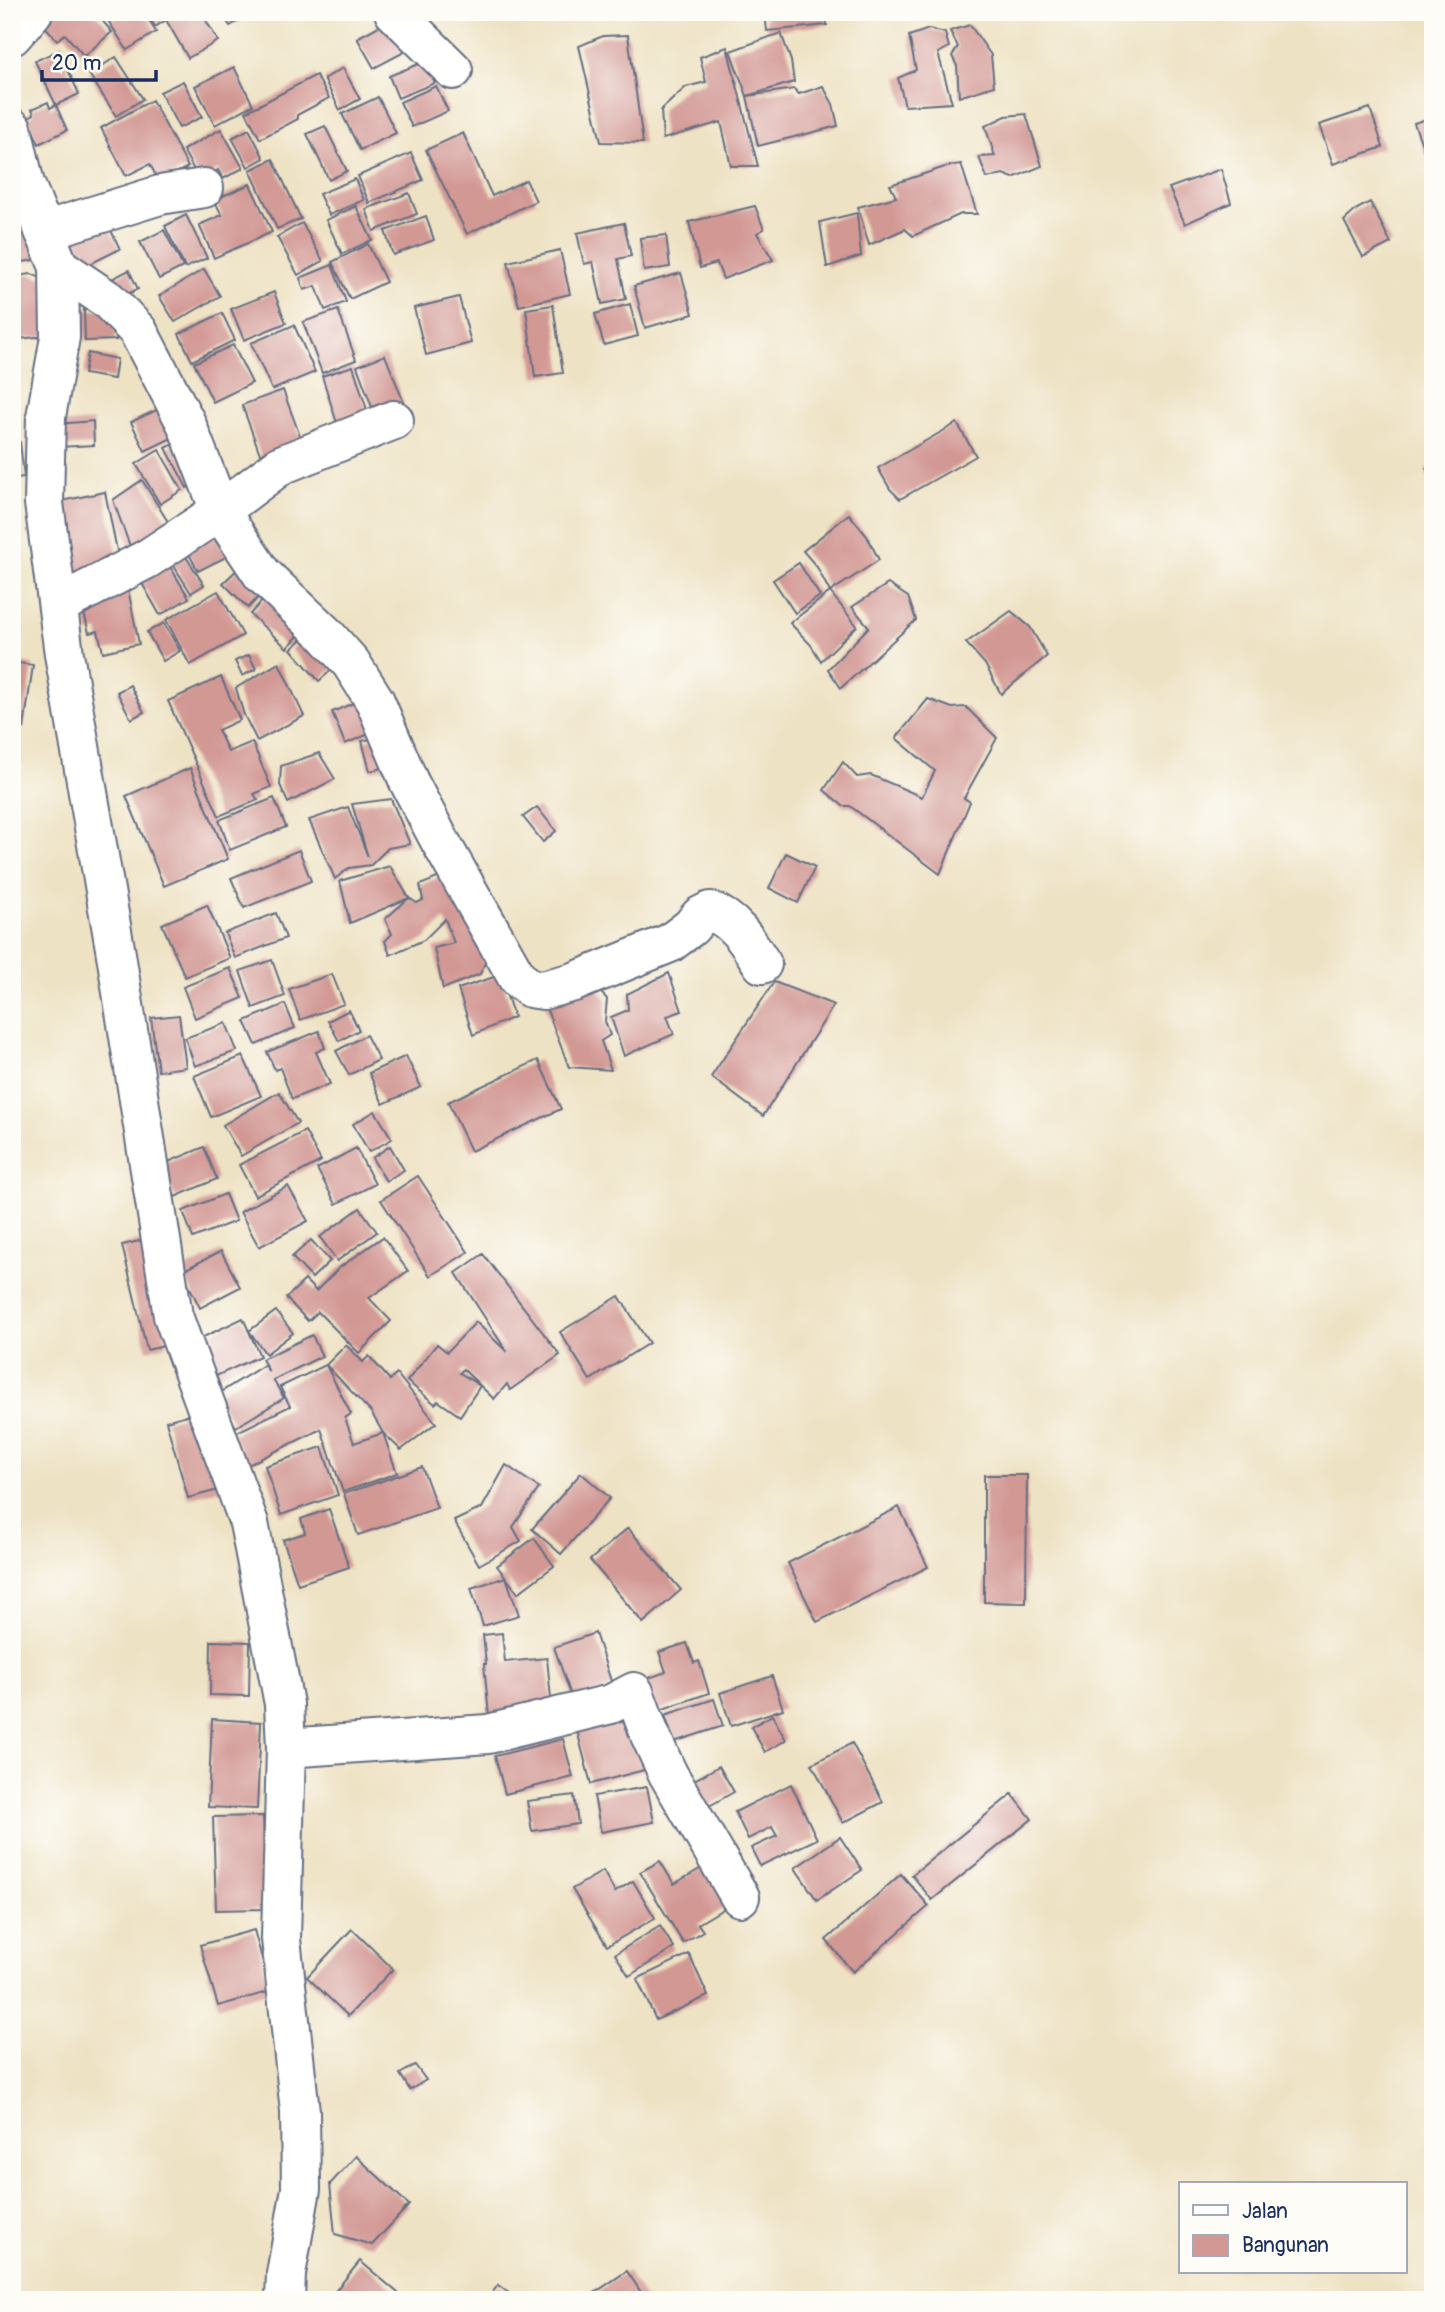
<svg xmlns="http://www.w3.org/2000/svg" width="1445" height="2312" font-family="Pangolin,sans-serif">
<style>
.building{fill:#d29894;fill-rule:evenodd}
.lines{fill:none;stroke-linecap:round;stroke-linejoin:round}
.minor-casing{stroke:#656e82;stroke-width:42}
.minor{stroke:#fff;stroke-width:38}
</style>
<rect width="100%" height="100%" fill="#fdfcf7"/>
<filter id="ink" filterUnits="userSpaceOnUse"><feTurbulence type="fractalNoise" baseFrequency=".0143" numOctaves="2"/><feDisplacementMap in="SourceGraphic" scale="14" xChannelSelector="R" yChannelSelector="G"/><feConvolveMatrix kernelMatrix="1 2 1 2 8 2 1 2 1" color-interpolation-filters="sRGB"/></filter>
<filter id="wash" filterUnits="userSpaceOnUse"><feTurbulence type="fractalNoise" baseFrequency=".00686" numOctaves="4" result="noise"/><feDisplacementMap in="SourceGraphic" scale="28" xChannelSelector="R" yChannelSelector="G"/><feGaussianBlur stdDeviation="1.57" result="paint"/><feColorMatrix in="noise" values="0 0 0 0 0 0 0 0 0 0 0 0 0 0 0 0 0 1.4 0 .05"/><feComposite in="paint" operator="in"/></filter>
<g filter="url(#wash)">
<rect width="100%" height="100%" fill="#eee2c4"/>
<g id="blocks">
<!-- building -->
<g class="building">
<path d="M 36,12 L 95,12 L 112,32 L 84,56 L 65,34 L 57,40 L 34,14 Z"/>
<path d="M 111,12 L 144,12 L 156,32 L 127,50 L 109,22 L 115,18 Z"/>
<path d="M 147,12 L 201,12 L 218,41 L 188,58 L 166,20 L 155,27 Z"/>
<path d="M 221,12 L 254,12 L 230,26 Z"/>
<path d="M 765,12 L 825,12 L 827,25 L 767,31 Z"/>
<path d="M 395,17 L 412,48 L 374,68 L 357,38 Z"/>
<path d="M 970,25 L 991,55 L 994,86 L 959,97 L 957,66 L 952,56 L 958,47 L 950,31 Z"/>
<path d="M 929,29 L 945,33 L 949,47 L 938,53 L 952,103 L 905,106 L 898,78 L 916,70 L 909,36 Z"/>
<path d="M 781,33 L 791,61 L 794,82 L 747,96 L 730,51 Z"/>
<path d="M 628,35 L 643,143 L 601,142 L 579,46 L 603,36 Z"/>
<path d="M 727,47 L 758,166 L 731,166 L 721,122 L 663,139 L 661,110 L 686,87 L 706,82 L 700,57 Z"/>
<path d="M 59,50 L 79,94 L 56,105 L 67,130 L 39,144 L 27,118 L 34,114 L 32,109 L 48,102 L 50,108 L 56,105 L 35,61 Z"/>
<path d="M 116,57 L 143,99 L 116,116 L 89,74 Z"/>
<path d="M 426,61 L 435,83 L 398,98 L 389,76 Z"/>
<path d="M 234,67 L 253,105 L 215,125 L 195,86 Z"/>
<path d="M 343,68 L 360,99 L 340,110 L 324,79 Z"/>
<path d="M 316,75 L 329,98 L 297,115 L 298,119 L 260,139 L 246,112 Z"/>
<path d="M 183,81 L 202,117 L 179,128 L 160,92 Z"/>
<path d="M 436,86 L 448,111 L 412,127 L 400,102 Z"/>
<path d="M 823,86 L 833,104 L 838,126 L 758,146 L 747,96 L 794,89 L 799,94 Z"/>
<path d="M 378,97 L 396,133 L 360,150 L 342,114 Z"/>
<path d="M 152,100 L 188,167 L 159,182 L 150,164 L 126,176 L 101,128 Z"/>
<path d="M 1370,108 L 1383,147 L 1333,164 L 1319,125 Z"/>
<path d="M 1026,114 L 1042,166 L 1013,178 L 1003,174 L 987,178 L 979,157 L 995,156 L 985,126 L 1006,116 Z"/>
<path d="M 1433,117 L 1433,172 L 1432,172 L 1414,123 Z"/>
<path d="M 325,126 L 347,171 L 329,180 L 307,134 Z"/>
<path d="M 221,129 L 243,168 L 223,179 L 218,170 L 200,181 L 183,150 Z"/>
<path d="M 249,129 L 264,158 L 248,167 L 232,138 Z"/>
<path d="M 463,133 L 492,196 L 526,180 L 536,201 L 467,234 L 426,150 Z"/>
<path d="M 411,153 L 423,180 L 369,203 L 358,176 Z"/>
<path d="M 273,159 L 301,219 L 277,229 L 250,170 Z"/>
<path d="M 961,164 L 977,214 L 961,214 L 913,236 L 905,229 L 869,245 L 858,207 L 896,197 L 890,185 L 945,167 Z"/>
<path d="M 1221,169 L 1231,203 L 1185,224 L 1169,188 Z"/>
<path d="M 355,179 L 364,200 L 329,215 L 319,194 Z"/>
<path d="M 250,184 L 272,232 L 214,258 L 199,225 L 222,215 L 214,200 Z"/>
<path d="M 409,193 L 417,214 L 374,231 L 366,209 Z"/>
<path d="M 1370,202 L 1391,243 L 1363,257 L 1344,221 L 1357,209 Z"/>
<path d="M 356,206 L 372,240 L 342,254 L 326,220 Z"/>
<path d="M 755,206 L 764,229 L 757,233 L 773,260 L 723,279 L 717,263 L 700,268 L 689,222 Z"/>
<path d="M 857,213 L 861,256 L 827,267 L 820,222 Z"/>
<path d="M 186,215 L 207,258 L 185,268 L 165,226 Z"/>
<path d="M 426,216 L 434,240 L 393,255 L 385,231 Z"/>
<path d="M 107,222 L 120,249 L 80,269 L 67,242 Z"/>
<path d="M 39,223 L 45,258 L 12,264 L 12,227 Z"/>
<path d="M 302,223 L 323,261 L 298,275 L 277,237 Z"/>
<path d="M 624,223 L 631,256 L 618,259 L 626,299 L 602,304 L 593,262 L 584,264 L 577,233 Z"/>
<path d="M 164,230 L 183,267 L 159,279 L 140,242 Z"/>
<path d="M 666,235 L 670,267 L 644,271 L 640,238 Z"/>
<path d="M 368,244 L 386,282 L 350,299 L 332,262 Z"/>
<path d="M 560,250 L 570,294 L 519,306 L 508,262 Z"/>
<path d="M 332,265 L 346,302 L 325,310 L 316,286 L 304,290 L 300,278 Z"/>
<path d="M 204,269 L 220,296 L 175,322 L 159,296 Z"/>
<path d="M 129,270 L 138,289 L 115,300 L 106,282 Z"/>
<path d="M 681,273 L 693,314 L 645,328 L 634,286 Z"/>
<path d="M 31,274 L 53,282 L 50,338 L 35,337 L 13,340 L 12,277 Z"/>
<path d="M 274,292 L 286,323 L 244,340 L 231,309 Z"/>
<path d="M 459,297 L 471,343 L 426,355 L 414,308 Z"/>
<path d="M 630,304 L 638,336 L 604,345 L 595,314 Z"/>
<path d="M 553,305 L 563,373 L 535,377 L 526,309 Z"/>
<path d="M 115,309 L 116,340 L 85,341 L 84,310 Z"/>
<path d="M 338,310 L 356,360 L 322,373 L 303,322 Z"/>
<path d="M 222,313 L 235,340 L 192,361 L 179,334 Z"/>
<path d="M 294,325 L 315,372 L 272,390 L 251,343 Z"/>
<path d="M 233,345 L 252,383 L 213,402 L 194,363 Z"/>
<path d="M 88,353 L 117,359 L 114,379 L 84,374 Z"/>
<path d="M 385,355 L 404,403 L 384,410 L 381,403 L 372,407 L 357,366 Z"/>
<path d="M 353,366 L 368,413 L 337,423 L 322,376 Z"/>
<path d="M 283,390 L 304,447 L 263,462 L 242,405 Z"/>
<path d="M 165,406 L 178,435 L 145,451 L 131,422 Z"/>
<path d="M 93,421 L 94,445 L 59,447 L 57,424 Z"/>
<path d="M 957,423 L 976,456 L 900,499 L 890,489 L 878,468 Z"/>
<path d="M 183,439 L 204,479 L 187,488 L 166,448 Z"/>
<path d="M 20,442 L 24,477 L 12,479 L 12,443 Z"/>
<path d="M 159,450 L 182,490 L 160,504 L 136,464 Z"/>
<path d="M 1433,465 L 1433,482 L 1426,468 Z"/>
<path d="M 142,480 L 170,525 L 131,549 L 113,500 Z"/>
<path d="M 105,492 L 121,570 L 68,580 L 52,503 Z"/>
<path d="M 849,514 L 867,536 L 879,560 L 830,592 L 817,567 L 803,551 Z"/>
<path d="M 216,521 L 232,554 L 198,571 L 181,539 Z"/>
<path d="M 178,544 L 204,585 L 191,593 L 165,552 Z"/>
<path d="M 163,555 L 189,598 L 160,615 L 135,571 Z"/>
<path d="M 799,563 L 820,596 L 795,613 L 773,580 Z"/>
<path d="M 243,564 L 267,588 L 248,608 L 223,583 Z"/>
<path d="M 127,584 L 139,644 L 103,652 L 98,631 L 89,633 L 82,605 Z"/>
<path d="M 888,584 L 908,597 L 916,620 L 841,688 L 828,669 L 869,627 L 852,607 Z"/>
<path d="M 272,590 L 309,624 L 287,648 L 250,614 Z"/>
<path d="M 218,591 L 243,635 L 190,665 L 166,620 Z"/>
<path d="M 830,592 L 857,626 L 821,661 L 811,645 L 790,623 Z"/>
<path d="M 1011,611 L 1030,627 L 1047,656 L 1001,694 L 985,664 L 966,643 Z"/>
<path d="M 164,623 L 180,651 L 163,661 L 147,632 Z"/>
<path d="M 313,630 L 340,662 L 319,681 L 291,649 Z"/>
<path d="M 249,655 L 256,669 L 242,676 L 235,661 Z"/>
<path d="M 12,662 L 33,665 L 24,728 L 12,726 Z"/>
<path d="M 279,663 L 304,716 L 257,741 L 244,715 L 236,688 Z"/>
<path d="M 221,677 L 240,720 L 218,730 L 228,752 L 252,742 L 271,787 L 254,794 L 258,800 L 219,816 L 168,701 Z"/>
<path d="M 130,685 L 144,712 L 131,719 L 117,692 Z"/>
<path d="M 368,697 L 381,729 L 345,744 L 332,712 Z"/>
<path d="M 928,699 L 952,708 L 966,707 L 997,738 L 964,798 L 970,802 L 940,874 L 850,806 L 843,806 L 824,790 L 843,762 L 857,777 L 871,775 L 922,797 L 935,771 L 896,738 Z"/>
<path d="M 384,736 L 391,766 L 370,771 L 362,741 Z"/>
<path d="M 319,753 L 335,779 L 288,803 L 280,785 L 281,766 Z"/>
<path d="M 190,768 L 228,859 L 164,886 L 126,796 Z"/>
<path d="M 274,798 L 286,827 L 230,850 L 219,820 Z"/>
<path d="M 391,799 L 410,844 L 388,848 L 371,865 L 349,868 L 335,879 L 309,820 L 348,807 L 368,857 L 352,804 Z"/>
<path d="M 537,807 L 556,831 L 543,842 L 523,817 Z"/>
<path d="M 299,850 L 311,881 L 244,908 L 231,878 Z"/>
<path d="M 786,853 L 815,867 L 798,903 L 769,888 Z"/>
<path d="M 390,866 L 409,898 L 350,923 L 340,881 Z"/>
<path d="M 447,874 L 489,954 L 480,974 L 443,989 L 434,948 L 454,943 L 445,919 L 424,940 L 390,955 L 385,941 L 392,934 L 385,919 L 409,898 L 417,903 L 423,900 L 420,885 Z"/>
<path d="M 207,905 L 230,958 L 185,977 L 162,924 Z"/>
<path d="M 276,913 L 286,938 L 235,958 L 225,933 Z"/>
<path d="M 272,960 L 285,996 L 253,1008 L 240,971 Z"/>
<path d="M 230,968 L 243,998 L 195,1018 L 183,987 Z"/>
<path d="M 669,973 L 682,1011 L 667,1016 L 674,1034 L 624,1056 L 611,1017 L 628,1010 L 627,994 Z"/>
<path d="M 332,974 L 344,1004 L 300,1020 L 289,989 Z"/>
<path d="M 500,975 L 514,1017 L 473,1035 L 458,989 Z"/>
<path d="M 774,982 L 834,1005 L 763,1116 L 711,1077 Z"/>
<path d="M 595,986 L 607,999 L 605,1021 L 610,1035 L 601,1041 L 611,1070 L 569,1067 L 545,1005 Z"/>
<path d="M 285,1004 L 295,1028 L 256,1045 L 245,1021 Z"/>
<path d="M 349,1010 L 359,1030 L 339,1041 L 328,1021 Z"/>
<path d="M 179,1015 L 186,1067 L 158,1071 L 151,1018 Z"/>
<path d="M 226,1023 L 237,1051 L 195,1066 L 185,1038 Z"/>
<path d="M 319,1031 L 325,1048 L 316,1052 L 330,1084 L 292,1099 L 280,1068 L 275,1070 L 267,1052 Z"/>
<path d="M 366,1035 L 379,1060 L 349,1075 L 336,1051 Z"/>
<path d="M 243,1056 L 261,1096 L 211,1117 L 194,1076 Z"/>
<path d="M 406,1056 L 421,1087 L 383,1104 L 369,1073 Z"/>
<path d="M 538,1060 L 561,1109 L 471,1151 L 448,1102 Z"/>
<path d="M 279,1092 L 298,1123 L 241,1156 L 223,1125 Z"/>
<path d="M 375,1111 L 392,1139 L 369,1152 L 353,1124 Z"/>
<path d="M 305,1131 L 321,1161 L 255,1196 L 239,1165 Z"/>
<path d="M 390,1146 L 404,1170 L 386,1181 L 372,1158 Z"/>
<path d="M 204,1147 L 217,1179 L 175,1197 L 161,1165 Z"/>
<path d="M 356,1148 L 375,1184 L 336,1204 L 317,1169 Z"/>
<path d="M 418,1176 L 468,1252 L 430,1276 L 381,1200 Z"/>
<path d="M 288,1186 L 308,1221 L 259,1247 L 240,1212 Z"/>
<path d="M 225,1194 L 236,1221 L 193,1238 L 183,1211 Z"/>
<path d="M 360,1208 L 377,1232 L 337,1261 L 320,1237 Z"/>
<path d="M 383,1237 L 408,1271 L 369,1298 L 391,1321 L 359,1353 L 318,1312 L 308,1321 L 286,1298 L 305,1280 L 316,1291 L 339,1268 Z"/>
<path d="M 144,1240 L 168,1345 L 147,1350 L 122,1245 Z"/>
<path d="M 311,1240 L 330,1261 L 312,1278 L 292,1257 Z"/>
<path d="M 221,1251 L 240,1287 L 200,1308 L 182,1271 Z"/>
<path d="M 483,1254 L 560,1355 L 510,1390 L 507,1384 L 494,1399 L 463,1369 L 460,1373 L 480,1386 L 460,1416 L 438,1401 L 435,1404 L 407,1381 L 437,1344 L 447,1352 L 476,1322 L 507,1352 L 456,1273 Z"/>
<path d="M 619,1296 L 649,1343 L 590,1380 L 560,1332 Z"/>
<path d="M 276,1311 L 293,1333 L 266,1354 L 249,1331 Z"/>
<path d="M 243,1318 L 260,1356 L 214,1377 L 197,1340 Z"/>
<path d="M 312,1335 L 322,1356 L 273,1380 L 284,1398 L 236,1427 L 216,1395 L 264,1365 L 269,1372 L 262,1359 Z"/>
<path d="M 346,1345 L 363,1362 L 369,1356 L 390,1380 L 397,1374 L 436,1423 L 401,1450 L 383,1433 L 397,1473 L 343,1492 L 321,1429 L 248,1465 L 233,1434 L 290,1406 L 280,1387 L 326,1365 ZM 326,1365 L 371,1412 L 383,1433 L 354,1443 L 345,1418 L 351,1414 Z"/>
<path d="M 204,1410 L 226,1488 L 188,1498 L 166,1421 Z"/>
<path d="M 322,1447 L 338,1495 L 281,1515 L 265,1466 Z"/>
<path d="M 506,1465 L 539,1488 L 513,1527 L 521,1541 L 479,1565 L 454,1521 L 482,1508 Z"/>
<path d="M 422,1467 L 437,1508 L 358,1535 L 344,1494 Z"/>
<path d="M 581,1473 L 610,1498 L 561,1554 L 532,1529 Z"/>
<path d="M 984,1475 L 1027,1475 L 1026,1603 L 984,1602 Z"/>
<path d="M 899,1507 L 928,1567 L 817,1622 L 788,1563 Z"/>
<path d="M 329,1509 L 349,1567 L 298,1584 L 283,1540 L 305,1533 L 301,1519 Z"/>
<path d="M 628,1528 L 681,1590 L 643,1623 L 590,1560 Z"/>
<path d="M 534,1538 L 554,1566 L 518,1593 L 497,1566 Z"/>
<path d="M 506,1577 L 519,1615 L 483,1626 L 471,1588 Z"/>
<path d="M 502,1633 L 505,1662 L 547,1658 L 552,1709 L 489,1716 L 484,1664 L 486,1664 L 483,1635 Z"/>
<path d="M 595,1633 L 613,1687 L 573,1701 L 554,1647 Z"/>
<path d="M 211,1641 L 250,1642 L 249,1696 L 210,1695 Z"/>
<path d="M 687,1643 L 694,1663 L 699,1661 L 709,1693 L 657,1711 L 646,1679 L 666,1672 L 659,1652 Z"/>
<path d="M 772,1676 L 783,1709 L 731,1726 L 720,1693 Z"/>
<path d="M 714,1699 L 723,1726 L 674,1742 L 665,1715 Z"/>
<path d="M 629,1710 L 644,1770 L 591,1784 L 575,1723 Z"/>
<path d="M 772,1715 L 786,1740 L 765,1752 L 751,1727 Z"/>
<path d="M 212,1719 L 261,1722 L 257,1809 L 208,1807 Z"/>
<path d="M 563,1739 L 573,1777 L 505,1794 L 495,1756 Z"/>
<path d="M 852,1743 L 883,1802 L 843,1823 L 812,1764 Z"/>
<path d="M 719,1766 L 734,1792 L 697,1813 L 682,1787 Z"/>
<path d="M 791,1784 L 817,1839 L 760,1866 L 751,1848 L 777,1836 L 772,1827 L 748,1839 L 735,1812 Z"/>
<path d="M 647,1787 L 654,1822 L 601,1832 L 594,1796 Z"/>
<path d="M 1012,1794 L 1032,1819 L 932,1900 L 912,1875 Z"/>
<path d="M 574,1795 L 578,1824 L 532,1831 L 527,1801 Z"/>
<path d="M 263,1816 L 266,1909 L 216,1910 L 213,1817 Z"/>
<path d="M 840,1837 L 862,1870 L 817,1900 L 795,1868 Z"/>
<path d="M 660,1861 L 674,1884 L 710,1863 L 733,1903 L 698,1924 L 703,1931 L 683,1943 L 640,1872 Z"/>
<path d="M 603,1871 L 615,1892 L 633,1881 L 655,1918 L 607,1946 L 572,1889 Z"/>
<path d="M 901,1874 L 929,1906 L 853,1972 L 826,1940 Z"/>
<path d="M 660,1926 L 674,1948 L 629,1976 L 615,1954 Z"/>
<path d="M 352,1929 L 393,1969 L 348,2016 L 307,1977 Z"/>
<path d="M 254,1930 L 271,1991 L 218,2006 L 200,1945 Z"/>
<path d="M 689,1954 L 708,1996 L 656,2020 L 637,1979 Z"/>
<path d="M 415,2065 L 426,2080 L 410,2090 L 400,2074 Z"/>
<path d="M 356,2156 L 409,2205 L 372,2245 L 335,2234 L 330,2184 Z"/>
<path d="M 360,2261 L 398,2293 L 393,2300 L 328,2300 Z"/>
<path d="M 627,2271 L 646,2300 L 584,2300 Z"/>
<path d="M 498,2285 L 518,2300 L 487,2300 Z"/>
</g>
</g>
</g>
<g filter="url(#ink)">
<use href="#blocks" fill-opacity="0" stroke="#656e82" stroke-width="2"/>
<g class="lines">
<!-- minor casing -->
<g class="minor-casing">
<g id="minor">
<path d="M 394,12 L 453,70"/>
<path d="M 12,36 L 33,12"/>
<path d="M 12,128 L 25,184 L 59,267 L 60,337 L 46,417 L 44,503 L 64,654 L 116,954 L 173,1316 L 249,1523 L 284,1704 L 286,1748 L 281,1939 L 300,2111 L 301,2189 L 286,2274 L 285,2300"/>
<path d="M 44,231 L 160,195 L 204,188"/>
<path d="M 59,267 L 108,300 L 138,331 L 186,423 L 220,511 L 262,574 L 326,635 L 351,663 L 375,701 L 409,782 L 440,841 L 518,979 L 530,988 L 543,990 L 574,982 L 670,943 L 691,927 L 700,916 L 710,911 C 735,920 748,942 762,964"/>
<path d="M 58,605 L 147,559 L 220,511 L 281,465 L 394,420"/>
<path d="M 286,1748 L 488,1734 L 611,1704 L 634,1692 L 650,1735 L 668,1774 L 740,1897"/>
</g>
</g>
<!-- minor -->
<use href="#minor" class="minor"/>
</g>
</g>
<!-- margin -->
<rect width="1445" height="2312" fill="none" stroke="#fdfcf7" stroke-width="42"/>
<!-- legend -->
<rect x="1179" y="2182" width="228" height="91" fill="#fdfcf7" stroke="#a3aaba" stroke-width="2"/>
<rect x="1193" y="2205" width="35" height="10" fill="#ffffff" stroke="#a3aaba" stroke-width="2"/>
<text x="1242" y="2218" font-size="21" fill="#1b2f5e">Jalan</text>
<rect x="1193" y="2235" width="35" height="21" fill="#d29894" stroke="#a3aaba" stroke-width="2"/>
<text x="1242" y="2252" font-size="21" fill="#1b2f5e">Bangunan</text>
<!-- scale -->
<path d="M42 70v10h114v-10" fill="none" stroke="#1b2f5e" stroke-width="3.5"/>
<text x="52" y="70" font-size="21" fill="#1b2f5e" stroke="#fdfcf7" stroke-width="5" paint-order="stroke">20 m</text>
</svg>
